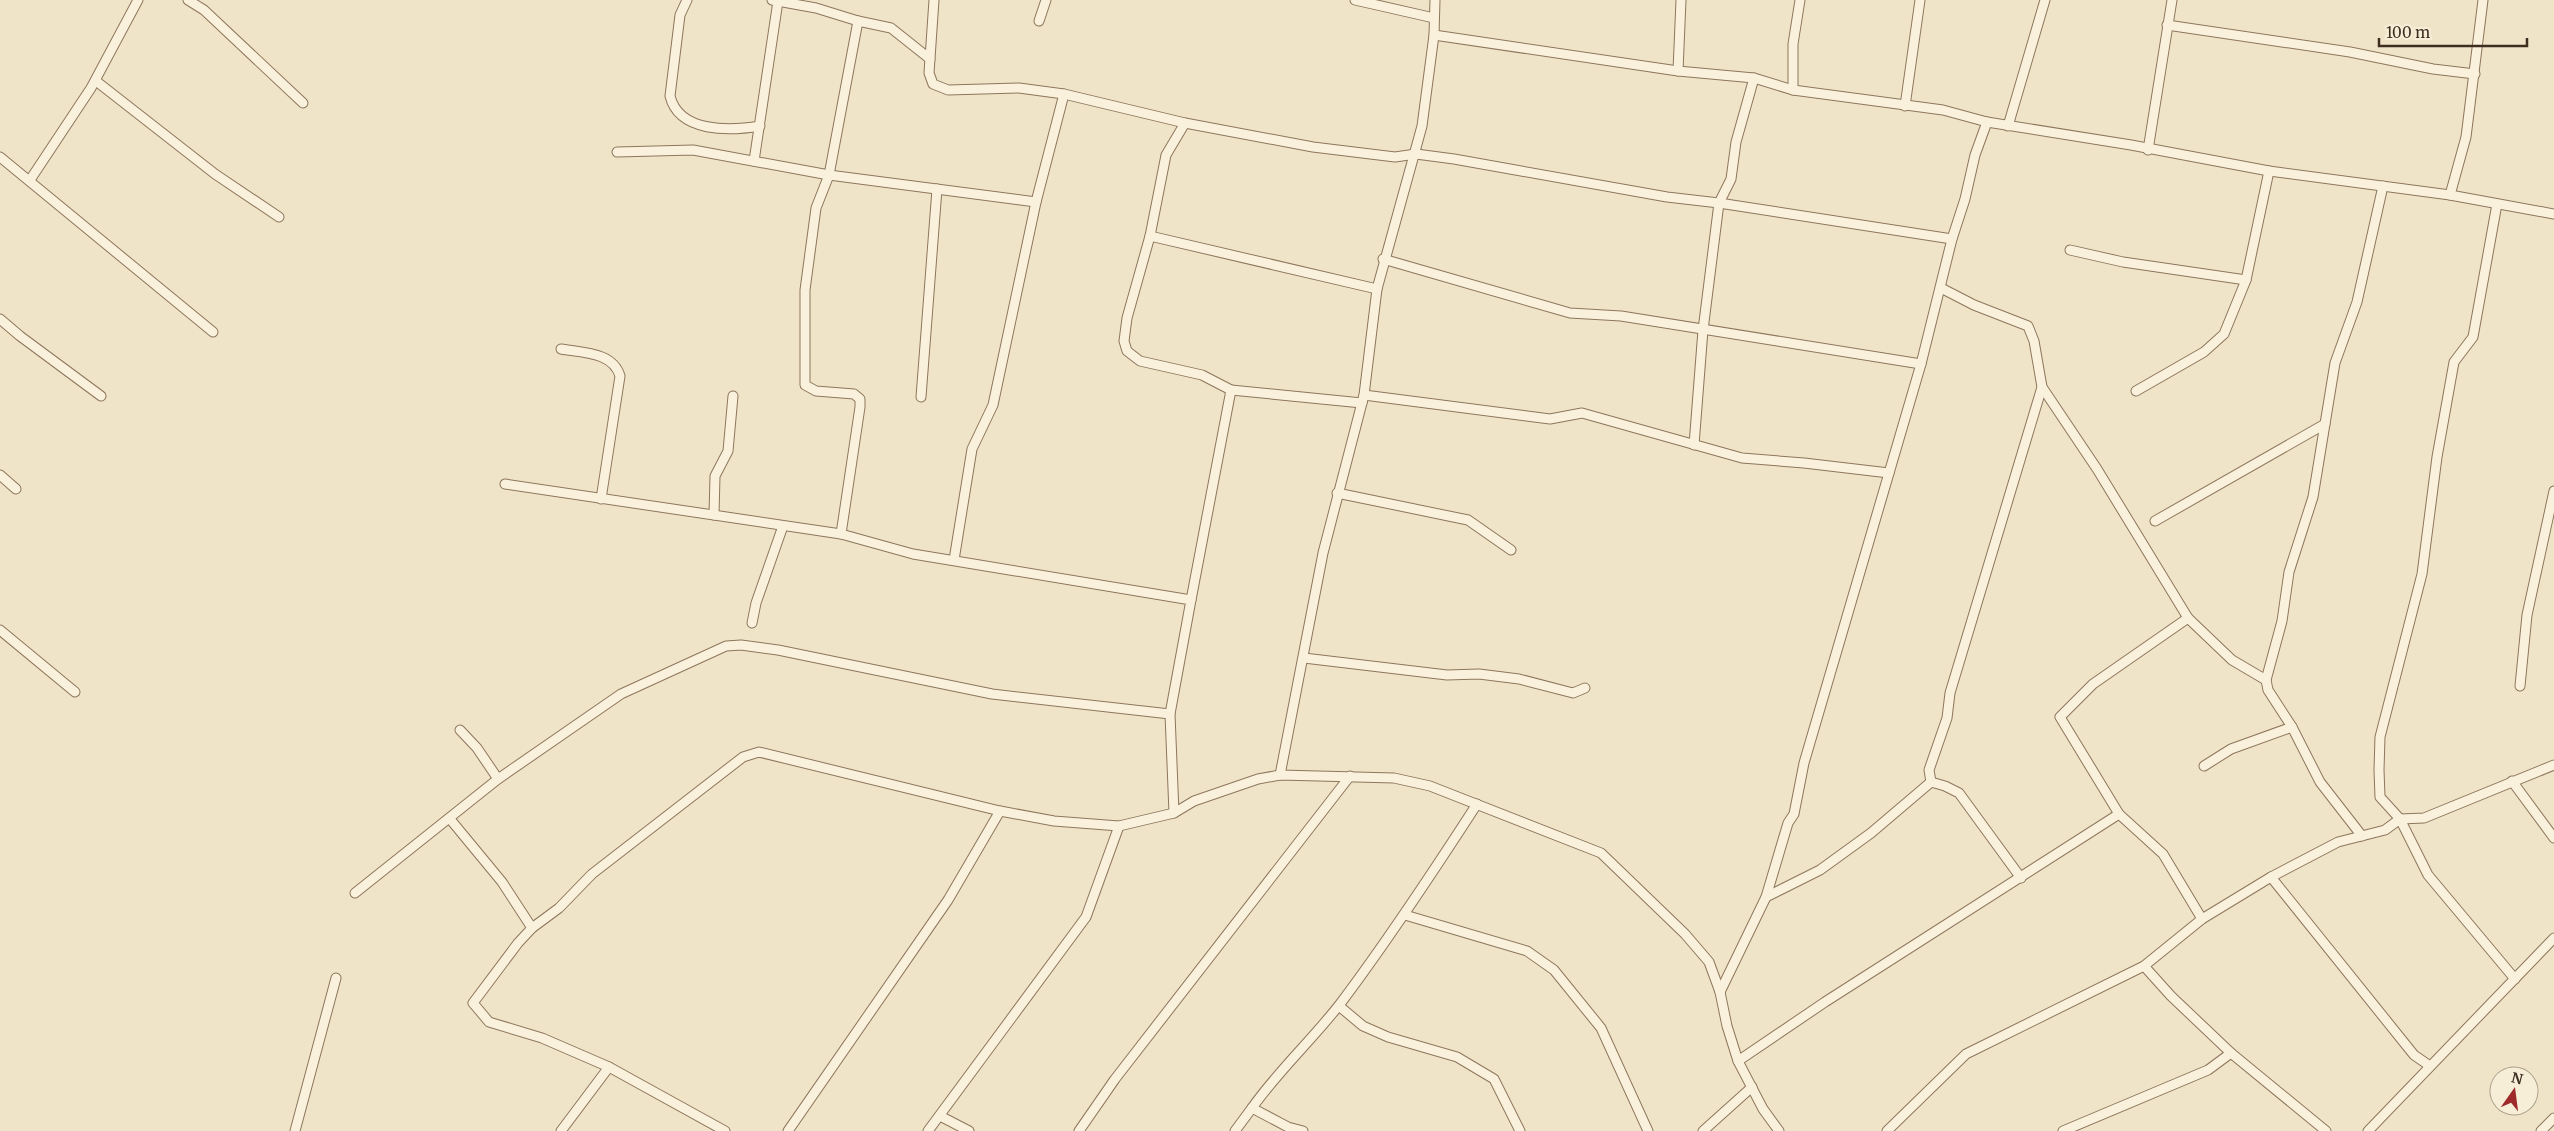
<svg xmlns="http://www.w3.org/2000/svg" width="2554" height="1131" font-family="Merriweather,serif">
<style>
.lines{fill:none;stroke-linecap:round;stroke-linejoin:round}
.minor-casing{stroke:#8d765c;stroke-width:11}
.minor{stroke:#faf1dc;stroke-width:9}
</style>
<rect width="100%" height="100%" fill="#f0e4c8"/>
<g class="lines">
<!-- minor casing -->
<g class="minor-casing">
<g id="minor">
<path d="M 188,0 L 204,10 L 303,103"/>
<path d="M 687,0 L 680,15 L 670,96 C 679,133 730,131 760,126"/>
<path d="M 772,0 L 816,8 L 858,21 L 891,28 L 930,59"/>
<path d="M 934,0 L 929,73 L 933,84 L 948,90 L 1019,88 L 1064,94 L 1185,123 L 1313,147 L 1395,157 L 1416,154 L 1454,159 L 1667,197 L 1719,203 L 1952,239"/>
<path d="M 1355,0 L 1434,18"/>
<path d="M 1039,21 L 1046,0"/>
<path d="M 2167,25 L 2350,52 L 2433,69 L 2475,74"/>
<path d="M 1434,35 L 1678,71 L 1754,78 L 1793,90 L 1943,110 L 1987,122 L 2131,145 L 2269,171 L 2450,195 L 2554,214"/>
<path d="M 1678,71 L 1681,0"/>
<path d="M 96,81 L 215,174 L 279,217"/>
<path d="M 1793,90 L 1793,44 L 1800,0"/>
<path d="M 1905,106 L 1920,0"/>
<path d="M 1185,123 L 1166,155 L 1150,236 L 1127,318 L 1124,341 L 1127,351 L 1140,361 L 1202,375 L 1231,390 L 1191,600"/>
<path d="M 2008,126 L 2045,0"/>
<path d="M 2148,150 L 2172,0"/>
<path d="M 617,152 L 693,150 L 829,175 L 1036,202"/>
<path d="M 0,157 L 213,332"/>
<path d="M 754,161 L 778,1"/>
<path d="M 30,180 L 91,88 L 138,0"/>
<path d="M 2450,195 L 2466,137 L 2483,0"/>
<path d="M 2497,204 L 2473,337 L 2454,362 L 2437,457 L 2422,574 L 2380,737 L 2379,770 L 2380,797 L 2400,819 L 2428,875 L 2515,979"/>
<path d="M 1150,236 L 1377,289"/>
<path d="M 2070,250 L 2123,262 L 2246,280"/>
<path d="M 1383,259 L 1570,313 L 1621,316 L 1921,364"/>
<path d="M 0,319 L 20,336 L 101,396"/>
<path d="M 561,349 C 583,353 613,352 620,376 L 601,499"/>
<path d="M 2042,387 L 2097,469 L 2188,618"/>
<path d="M 1231,390 L 1362,403"/>
<path d="M 2136,391 L 2204,352 L 2224,334 L 2246,280 L 2269,171"/>
<path d="M 1364,395 L 1550,419 L 1582,413 L 1742,458 L 1804,463 L 1889,473"/>
<path d="M 921,397 L 937,189"/>
<path d="M 1694,445 L 1703,330 L 1719,203 L 1731,179 L 1736,142 L 1754,78"/>
<path d="M 0,475 L 16,489"/>
<path d="M 505,484 L 841,534 L 913,554 L 1191,600 L 1170,714 L 1174,813"/>
<path d="M 1337,493 L 1468,520 L 1511,550"/>
<path d="M 714,515 L 715,476 L 728,451 L 733,396"/>
<path d="M 2155,521 L 2325,424"/>
<path d="M 841,534 L 860,407 L 860,399 L 854,394 L 816,391 L 805,385 L 805,290 L 816,208 L 829,175 L 858,21"/>
<path d="M 954,560 L 972,449 L 993,405 L 1036,202 L 1064,94"/>
<path d="M 752,623 L 756,603 L 783,526"/>
<path d="M 0,630 L 75,692"/>
<path d="M 1304,658 L 1447,675 L 1479,674 L 1519,679 L 1573,693 L 1585,688"/>
<path d="M 2520,686 L 2527,615 L 2554,491"/>
<path d="M 460,730 L 477,748 L 498,779"/>
<path d="M 2204,766 L 2231,749 L 2292,727"/>
<path d="M 1280,775 L 1323,553 L 1364,395 L 1377,289 L 1422,126 L 1434,35 L 1435,0"/>
<path d="M 2512,781 L 2554,838"/>
<path d="M 1931,782 L 1945,786 L 1959,793 L 2021,878"/>
<path d="M 450,819 L 502,882 L 532,928"/>
<path d="M 2362,836 L 2320,782 L 2292,727 L 2268,690 L 2266,680 L 2282,621 L 2289,572 L 2313,497 L 2335,363 L 2357,302 L 2383,186"/>
<path d="M 2271,877 L 2414,1055 L 2430,1066"/>
<path d="M 355,893 L 498,779 L 621,694 L 726,646 L 741,645 L 778,650 L 992,694 L 1170,714"/>
<path d="M 1766,897 L 1820,870 L 1871,833 L 1931,782 L 1929,770 L 1947,718 L 1950,693 L 2042,387 L 2034,341 L 2028,326 L 1974,305 L 1941,288"/>
<path d="M 1405,915 L 1527,951 L 1554,970 L 1601,1028 L 1648,1131"/>
<path d="M 2202,919 L 2163,854 L 2119,814 L 2060,717 L 2093,684 L 2188,618 L 2232,660 L 2266,680"/>
<path d="M 2144,966 L 2171,996 L 2231,1053 L 2326,1131"/>
<path d="M 1720,992 L 1766,897 L 1788,823 L 1794,814 L 1804,763 L 1921,364 L 1952,239 L 1965,199 L 1975,155 L 1987,122"/>
<path d="M 1339,1006 L 1363,1026 L 1388,1037 L 1457,1057 L 1494,1079 L 1520,1131"/>
<path d="M 1738,1061 L 1825,1002 L 2119,814"/>
<path d="M 940,1116 L 969,1131"/>
<path d="M 295,1131 L 336,978"/>
<path d="M 561,1131 L 609,1067"/>
<path d="M 725,1131 L 609,1067 L 542,1038 L 489,1022 L 473,1003 L 518,943 L 532,928 L 559,908 L 592,874 L 743,757 L 759,752 L 1000,811 L 1054,821 L 1119,826 L 1174,813 L 1194,801 L 1258,779 L 1280,775 L 1394,778 L 1430,786 L 1601,853 L 1685,934 L 1709,962 L 1720,992 L 1727,1026 L 1738,1061 L 1763,1109 L 1779,1131"/>
<path d="M 788,1131 L 948,900 L 1000,811"/>
<path d="M 928,1131 L 1086,917 L 1119,826"/>
<path d="M 1079,1131 L 1115,1079 L 1350,776"/>
<path d="M 1235,1131 L 1252,1108"/>
<path d="M 1303,1131 L 1288,1127 L 1252,1108 C 1278,1071 1312,1040 1340,1004 C 1389,939 1433,872 1477,804"/>
<path d="M 1703,1131 L 1752,1087"/>
<path d="M 1887,1131 L 1966,1054 L 2144,966 L 2202,919 L 2271,877 L 2338,842 L 2385,830 L 2400,819 L 2424,818 L 2554,765"/>
<path d="M 2063,1131 L 2208,1070 L 2231,1053"/>
<path d="M 2368,1131 L 2554,938"/>
<path d="M 2541,1131 L 2554,1118"/>
</g>
</g>
<!-- minor -->
<use href="#minor" class="minor"/>
</g>
<!-- north arrow -->
<g transform="translate(2514 1091) rotate(14)"><circle r="24" fill="#f7eed8" stroke="#ada18e"/>
<path d="M0-4L9 19L0 12L-9 19Z" fill="#9e2a2b"/>
<text y="-8" font-size="14" font-weight="bold" text-anchor="middle" fill="#3d2e20">N</text>
</g>
<!-- scale -->
<path d="M2379 38v8h148v-8" fill="none" stroke="#3d2e20" stroke-width="2.5"/>
<text x="2386" y="38" font-size="15" fill="#3d2e20" stroke="#f7eed8" stroke-width="4" paint-order="stroke">100 m</text>
</svg>
